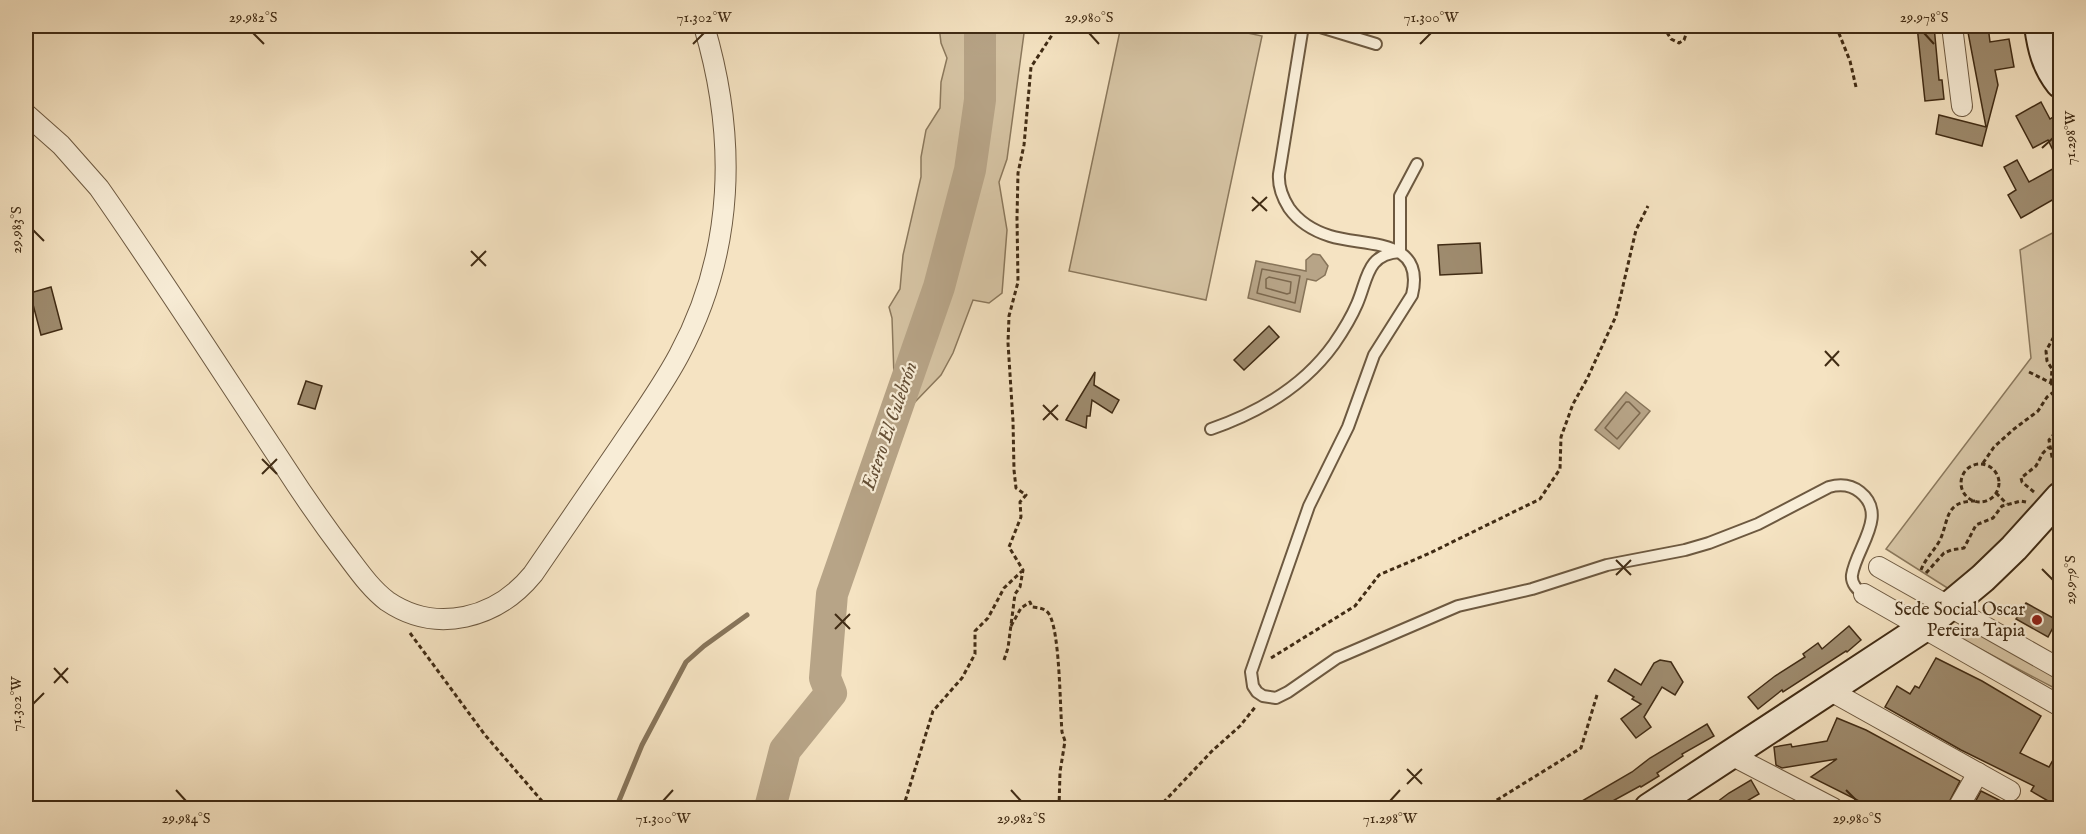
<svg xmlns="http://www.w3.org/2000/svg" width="2086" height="834" font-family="'IM FELL English',serif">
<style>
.green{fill:#d6c4a4;stroke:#8b785c;stroke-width:1.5}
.water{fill:#b7a487;stroke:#877459;stroke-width:1.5}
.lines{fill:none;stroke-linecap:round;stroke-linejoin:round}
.shore{stroke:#7c684e;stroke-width:1.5}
.stream{stroke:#877459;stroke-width:5}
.river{stroke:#b7a487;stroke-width:32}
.building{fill:#9e8b6e;stroke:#402b14;stroke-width:1.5}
.lane-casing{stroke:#6d5940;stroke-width:14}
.street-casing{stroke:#6d5940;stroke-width:22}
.secondary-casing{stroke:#402b14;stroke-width:32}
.path{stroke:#402b14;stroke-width:3;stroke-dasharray:4.5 3;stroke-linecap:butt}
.lane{stroke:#f8edd7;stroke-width:10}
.street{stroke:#f8edd7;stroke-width:20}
.secondary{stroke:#f8edd7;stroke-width:28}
.ticks{fill:none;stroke:#402b14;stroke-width:2}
.poi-dot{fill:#8f2418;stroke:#f8edd7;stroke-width:2}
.labels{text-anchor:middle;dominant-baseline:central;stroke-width:4.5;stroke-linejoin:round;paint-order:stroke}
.poi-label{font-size:18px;fill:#402b14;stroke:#f8edd7;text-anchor:end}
.water-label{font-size:20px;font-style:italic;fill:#644f36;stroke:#f8edd7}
.neatline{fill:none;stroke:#402b14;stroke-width:2}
.ticks-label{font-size:15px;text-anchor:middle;fill:#402b14}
</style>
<rect width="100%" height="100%" fill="#f5e3c2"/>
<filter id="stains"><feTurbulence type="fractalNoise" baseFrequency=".00333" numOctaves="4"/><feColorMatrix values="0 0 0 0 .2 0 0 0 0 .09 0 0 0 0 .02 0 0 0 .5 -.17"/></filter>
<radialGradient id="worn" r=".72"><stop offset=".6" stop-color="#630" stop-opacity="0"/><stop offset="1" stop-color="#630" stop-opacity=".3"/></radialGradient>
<!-- green -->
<g class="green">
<path d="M 939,26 L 1025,26 L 1007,159 L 999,182 L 1007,230 L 1002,293 L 989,303 L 973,300 L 953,353 L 941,375 L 889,429 L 889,401 L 894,377 L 892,318 L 889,307 L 900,289 L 903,255 L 921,177 L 921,157 L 926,130 L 940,108 L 941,82 L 947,58 L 941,43 Z"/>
<path d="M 1121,26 L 1214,26 L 1262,36 L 1206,300 L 1069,271 Z"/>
<path d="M 2060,229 L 2060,486 L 1949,589 L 1886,549 L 2031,358 L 2020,250 Z"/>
<path d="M 1969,629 L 2060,679 L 2060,691 L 1967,642 L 1963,639 L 1962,633 L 1963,631 Z"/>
</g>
<!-- water -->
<g class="water">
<path d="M 1313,254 L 1320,255 L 1328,266 L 1325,275 L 1316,281 L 1307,279 L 1300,312 L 1248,298 L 1256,261 L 1306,271 L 1306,260 Z"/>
<path d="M 1626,392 L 1650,411 L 1619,449 L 1595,430 Z"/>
</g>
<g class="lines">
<!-- shore -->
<g class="shore">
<path d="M 1262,269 L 1300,276 L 1295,303 L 1257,293 Z"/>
<path d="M 1269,277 L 1291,282 L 1290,293 L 1287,294 L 1266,288 L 1266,279 Z"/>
<path d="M 1626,402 L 1629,402 L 1640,413 L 1617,439 L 1605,428 Z"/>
</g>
<!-- stream -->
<path class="stream" d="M 616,808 L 642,745 L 686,662 L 704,646 L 747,615"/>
<!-- river -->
<path class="river" d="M 770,808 L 785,750 L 831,693 L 825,678 L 832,594 L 939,287 L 970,170 L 980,100 L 980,26"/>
</g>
<!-- building -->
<g class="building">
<path d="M 1917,26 L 1934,26 L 1939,80 L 1942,80 L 1944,99 L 1925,101 Z"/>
<path d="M 1979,26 L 1988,26 L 1990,42 L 2009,39 L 2014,67 L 1995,70 L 1998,85 L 1982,146 L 1936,134 L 1939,115 L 1986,127 L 1967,27 Z"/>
<path d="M 2041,102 L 2050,119 L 2053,117 L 2061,131 L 2061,195 L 2021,218 L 2008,195 L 2016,190 L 2004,167 L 2017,160 L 2029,182 L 2060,165 L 2048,140 L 2033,148 L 2016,116 Z"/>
<path d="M 1480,243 L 1482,273 L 1440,275 L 1438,245 Z"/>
<path d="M 51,287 L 62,329 L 41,335 L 30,293 Z"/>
<path d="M 1269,326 L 1279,337 L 1244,370 L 1234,360 Z"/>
<path d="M 1095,372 L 1094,385 L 1119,400 L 1112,413 L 1092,400 L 1090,416 L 1087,416 L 1086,428 L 1066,420 Z"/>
<path d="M 306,381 L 322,386 L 315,409 L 298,404 Z"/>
<path d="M 2026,603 L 2057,620 L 2048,637 L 2016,619 Z"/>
<path d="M 1849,626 L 1861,640 L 1847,652 L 1846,651 L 1783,692 L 1782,690 L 1758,709 L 1748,697 L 1775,676 L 1805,657 L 1803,654 L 1818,643 L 1822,649 Z"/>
<path d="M 1936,658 L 1982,681 L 2041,716 L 2020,753 L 2049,767 L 2061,746 L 2061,795 L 2055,805 L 2031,791 L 2034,786 L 1961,750 L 1885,707 L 1897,686 L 1910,694 L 1915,686 L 1919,688 Z"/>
<path d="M 1660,660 L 1671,662 L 1683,682 L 1675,695 L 1662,687 L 1644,717 L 1651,727 L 1636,738 L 1621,719 L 1641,704 L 1632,699 L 1634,697 L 1608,681 L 1615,669 L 1641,685 L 1654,663 Z"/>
<path d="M 1837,718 L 1866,730 L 1960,781 L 1946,808 L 1873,808 L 1811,777 L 1837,759 L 1782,768 L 1776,765 L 1774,747 L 1791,744 L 1792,747 L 1827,741 Z"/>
<path d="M 1707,724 L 1714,736 L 1682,754 L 1683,756 L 1657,773 L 1659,776 L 1641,787 L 1640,786 L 1600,808 L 1570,808 L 1632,772 L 1650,758 Z"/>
<path d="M 1751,780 L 1759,794 L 1735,808 L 1709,808 L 1729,793 Z"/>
<path d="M 1981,791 L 2015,808 L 1972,808 Z"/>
</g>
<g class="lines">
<!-- lane casing -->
<g class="lane-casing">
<g id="lane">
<path d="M 1303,26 L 1279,174 C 1278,187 1282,197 1289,208 C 1299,222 1314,231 1330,236 C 1365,247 1426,237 1412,295 L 1374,355 L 1348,427 L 1309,506 L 1251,672 L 1253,686 L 1257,692 L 1263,696 L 1276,698 L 1288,692 L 1337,658 L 1458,606 L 1532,589 L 1607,565 L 1685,550 L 1709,543 L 1758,524 L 1829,487 C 1840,484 1850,484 1860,492 C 1889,515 1856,548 1852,575 C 1851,583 1857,590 1864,594"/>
<path d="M 1317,26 L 1376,44"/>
<path d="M 1400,252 L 1400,196 L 1417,164"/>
<path d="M 1211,429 C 1260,412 1304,386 1334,344 C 1343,331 1351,318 1357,304 C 1368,279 1366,254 1400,252"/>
</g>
</g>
<!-- street casing -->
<g class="street-casing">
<g id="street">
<path d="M 1952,26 L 1962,106"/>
<path d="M 26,114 L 61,145 L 99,188 C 162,278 222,372 283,464 C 303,495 323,524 345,553 C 358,570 370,588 387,601 C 437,635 497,618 533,574 C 562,532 591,489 620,447 C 640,417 662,387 679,355 C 735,251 737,137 704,26"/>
<path d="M 1879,567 L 2060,669"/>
<path d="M 1864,594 L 2060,706"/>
<path d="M 1829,690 L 2010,791"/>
<path d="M 1731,755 L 1833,808"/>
<path d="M 1958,808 L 1978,773"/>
</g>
</g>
<!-- secondary casing -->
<g class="secondary-casing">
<g id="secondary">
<path d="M 2039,26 C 2042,47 2046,66 2060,83"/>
<path d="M 1649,808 L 1923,628 L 1983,578 L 2014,548 L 2060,497"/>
</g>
</g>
<!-- path -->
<g class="path">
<path d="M 1663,26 L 1671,39 L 1679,43 L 1684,40 L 1689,26"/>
<path d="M 1836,26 L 1850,61 L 1856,87"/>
<path d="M 2029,372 L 2051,383 L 2055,391"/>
<path d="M 2051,383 L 2052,369 L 2047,361 L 2046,351 L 2056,333 L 2060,329"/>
<path d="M 2060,427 L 2049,440 L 2052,457 L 2060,471"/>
<path d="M 1983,463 L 1994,447 L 2014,429 L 2038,411 L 2047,397 L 2055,391 L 2060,392"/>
<circle cx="1980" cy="483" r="19"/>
<path d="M 2034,492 L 2022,482 L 2021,478 L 2036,466 L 2043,453 L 2049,447"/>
<path d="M 1996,493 L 2007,504"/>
<path d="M 1921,570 C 1925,559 1934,551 1940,540 C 1949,521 1944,501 1975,501"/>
<path d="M 1926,573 L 1944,553 L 1951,550 L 1964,548 L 1976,525 L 1993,518 L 2002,506 L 2021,501 L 2026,502"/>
<path d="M 1011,626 L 1021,608 L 1030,602 L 1032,607 C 1039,608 1045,608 1049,614 C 1060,631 1060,709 1062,732 L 1065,741 L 1060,772 L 1059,808"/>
<path d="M 410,633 L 485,735 L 548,808"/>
<path d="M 1271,658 L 1355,606 L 1379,575 L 1430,553 L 1540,499 L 1560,469 L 1561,437 L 1573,404 L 1587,379 L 1616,316 L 1636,230 L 1648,206"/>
<path d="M 1004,660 L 1008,648 L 1015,594 L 1020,587 L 1023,570 L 1009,547 L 1021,517 L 1020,502 L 1026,495 L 1016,488 L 1014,470 L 1013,421 L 1008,343 L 1009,316 L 1018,282 L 1017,218 L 1018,173 L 1024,145 L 1031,67 L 1058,26"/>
<path d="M 903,808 L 933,711 L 962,678 L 975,654 L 975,631 L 988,618 L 1004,588 L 1022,571"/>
<path d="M 1158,808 L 1213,750 L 1240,726 L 1256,706"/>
<path d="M 1484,808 L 1581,748 L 1597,695"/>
</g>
<!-- lane -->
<use href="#lane" class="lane"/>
<!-- street -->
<use href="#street" class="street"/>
<!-- secondary -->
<use href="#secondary" class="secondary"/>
</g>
<!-- ticks -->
<path class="ticks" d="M 253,33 L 264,44M 1089,33 L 1099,44M 1924,33 L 1934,44M 693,44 L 704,33M 1420,44 L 1431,33M 2042,148 L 2053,138M 1252,197 L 1267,211M 1252,211 L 1267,197M 33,230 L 44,241M 471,251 L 486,266M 471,266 L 486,251M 1825,351 L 1839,366M 1825,366 L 1839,351M 1043,405 L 1058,420M 1043,420 L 1058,405M 262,459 L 277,474M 262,474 L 277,459M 1616,560 L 1631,575M 2042,569 L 2053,580M 1616,575 L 1631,560M 835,614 L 850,629M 835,629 L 850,614M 54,668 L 68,683M 54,683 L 68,668M 33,704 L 44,693M 1407,769 L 1422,784M 1407,784 L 1422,769M 176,790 L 186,801M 1011,790 L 1021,801M 1846,790 L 1857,801M 663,801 L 673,790M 1390,801 L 1400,790"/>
<!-- markers -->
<circle class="poi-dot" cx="2037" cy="620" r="6"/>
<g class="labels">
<!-- poi labels -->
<g class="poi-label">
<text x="2025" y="610">Sede Social Oscar<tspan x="2025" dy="21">Pereira Tapia</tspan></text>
</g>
<!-- water labels -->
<g class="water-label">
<text transform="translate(890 426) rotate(-71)">Estero El Culebrón</text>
</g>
</g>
<!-- margin -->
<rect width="2086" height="834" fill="none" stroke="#f5e3c2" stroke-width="66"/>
<rect x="33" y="33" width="2020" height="768" class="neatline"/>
<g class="ticks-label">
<text x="253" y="22">29.982°S</text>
<text x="704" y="22">71.302°W</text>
<text x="1089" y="22">29.980°S</text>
<text x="1431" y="22">71.300°W</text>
<text x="1924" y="22">29.978°S</text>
<text transform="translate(2070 138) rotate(-90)" y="5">71.298°W</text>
<text transform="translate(16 230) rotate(-90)" y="5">29.983°S</text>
<text transform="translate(2070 580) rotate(-90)" y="5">29.979°S</text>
<text transform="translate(16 704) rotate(-90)" y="5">71.302°W</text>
<text x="186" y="823">29.984°S</text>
<text x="663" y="823">71.300°W</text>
<text x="1021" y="823">29.982°S</text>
<text x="1390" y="823">71.298°W</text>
<text x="1857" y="823">29.980°S</text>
</g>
<rect width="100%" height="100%" filter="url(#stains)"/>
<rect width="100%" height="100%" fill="url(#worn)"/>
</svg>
